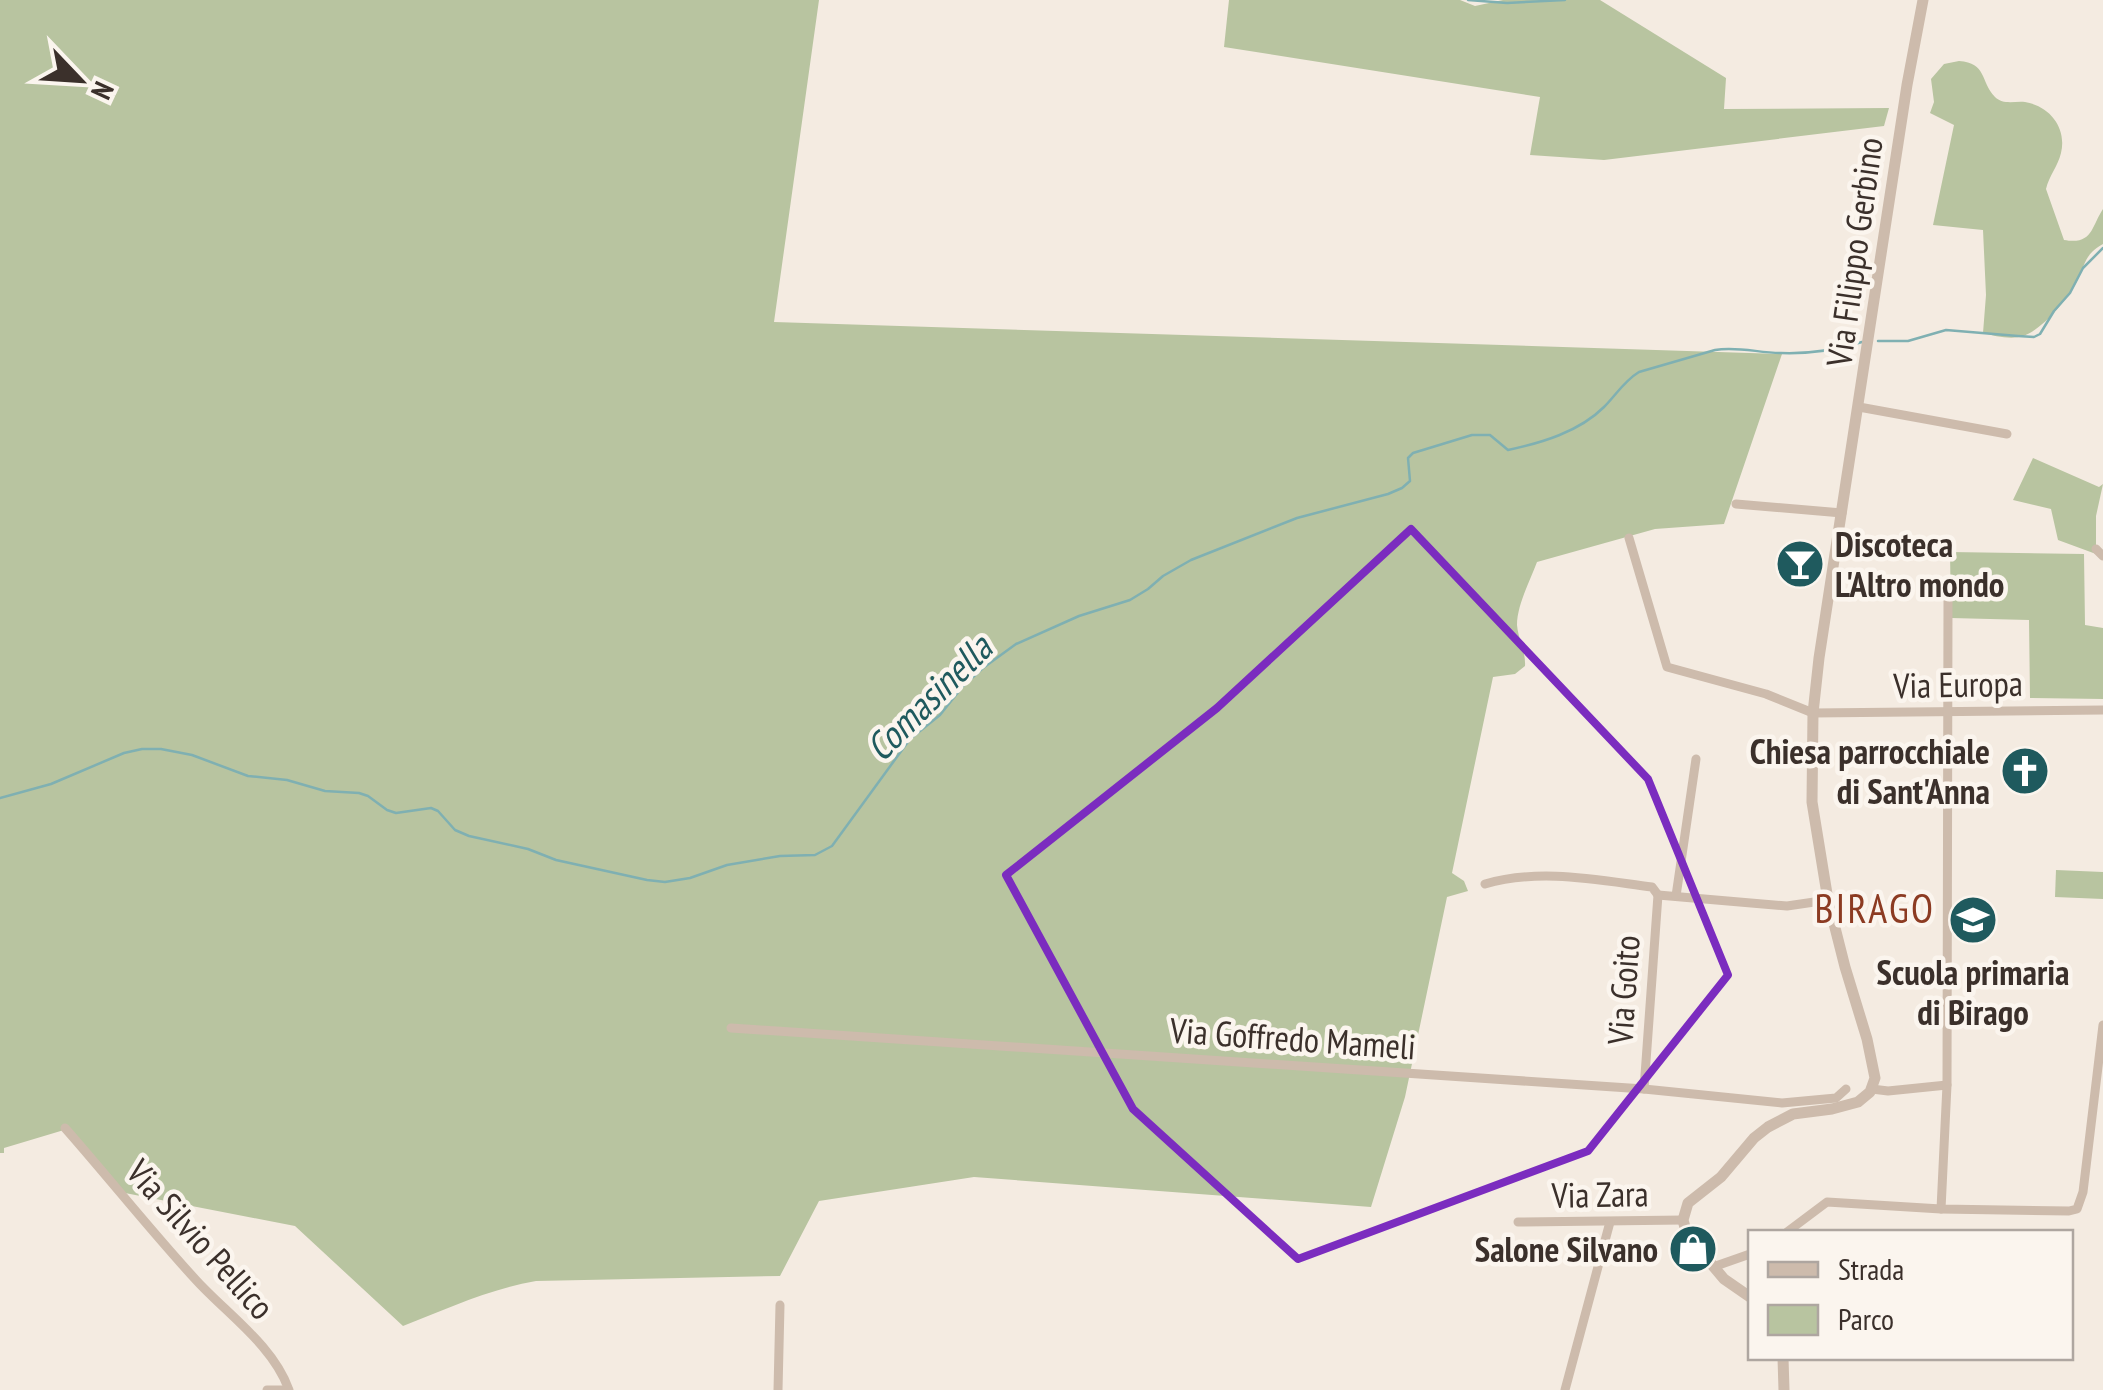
<svg xmlns="http://www.w3.org/2000/svg" width="2103" height="1390" font-family="'PT Sans Narrow',sans-serif">
<style>
.green{fill:#b8c4a0}
.lines{fill:none;stroke-linecap:round;stroke-linejoin:round}
.stream{stroke:#7fb0b2;stroke-width:2.5}
.minor{stroke:#cdbbac;stroke-width:9}
.tertiary{stroke:#cdbbac;stroke-width:11}
.marked{fill:none;stroke:#7b2cbf;stroke-width:8;stroke-linejoin:round}
.labels{text-anchor:middle;dominant-baseline:central;stroke-width:9;stroke-linejoin:round;paint-order:stroke}
.street-label{font-size:35px;fill:#3b302b;stroke:#fbf5ee}
.poi-label{font-size:35px;font-weight:bold;fill:#3b302b;stroke:#fbf5ee;text-anchor:end}
.water-label{font-size:38px;font-style:italic;fill:#1f5a5e;stroke:#fbf5ee}
.quarter-label{font-size:40px;letter-spacing:2.5px;fill:#8c3b22;stroke:#fbf5ee}
</style>
<rect width="100%" height="100%" fill="#f4ebe1"/>
<!-- green -->
<g class="green">
<path d="M 0,0 L 819,0 L 774,322 L 1782,354 L 1724,524 L 1655,529 L 1537,562 C 1530,581 1517,605 1517,625 C 1518,639 1526,651 1525,666 L 1515,674 L 1493,677 L 1452,873 L 1464,881 L 1468,891 L 1447,897 L 1405,1097 L 1371,1207 L 974,1177 L 819,1201 L 780,1276 L 536,1281 C 489,1289 446,1309 403,1326 L 295,1226 L 125,1193 L 64,1130 L 4,1148 L 4,1153 L 0,1153 Z"/>
<path d="M 1229,0 L 1460,0 L 1475,6 L 1503,0 L 1600,0 L 1726,78 L 1724,109 L 1889,108 L 1884,126 L 1604,160 L 1530,155 L 1540,97 L 1224,47 Z"/>
<path d="M 1959,61 C 1987,63 1980,81 1995,97 C 2003,105 2014,101 2025,102 C 2050,106 2067,128 2061,153 C 2058,166 2049,176 2046,189 L 2064,240 C 2093,245 2091,227 2103,209 L 2103,244 C 2084,255 2086,263 2077,281 C 2068,299 2042,330 2023,336 C 2011,340 1995,336 1983,333 L 1986,295 L 1983,230 L 1933,225 L 1954,125 L 1930,113 L 1934,102 L 1931,79 L 1944,64 Z"/>
<path d="M 2033,458 L 2099,487 L 2103,484 L 2096,516 L 2096,554 L 2058,540 L 2051,509 L 2013,500 Z"/>
<path d="M 1950,552 L 2084,554 L 2085,625 L 2103,628 L 2103,699 L 2030,698 L 2029,620 L 1951,618 Z"/>
<path d="M 2056,870 L 2103,872 L 2103,899 L 2055,897 Z"/>
</g>
<g class="lines">
<!-- stream -->
<g class="stream">
<path d="M 1468,0 L 1507,3 L 1565,0"/>
<path d="M 1878,341 L 1908,341 L 1946,330 L 2018,336 L 2034,337 L 2040,334 L 2054,311 L 2070,293 L 2083,268 L 2103,248"/>
<path d="M 0,798 L 51,784 L 124,753 L 142,749 L 161,749 L 192,755 L 248,776 L 287,780 L 325,791 L 359,793 L 368,796 L 387,810 L 396,813 L 431,808 L 438,811 L 455,830 L 469,836 L 528,849 L 556,860 L 647,880 L 665,882 L 690,878 L 727,865 L 780,856 L 815,855 L 832,846 L 910,739 L 940,715 L 963,686 L 983,668 L 1016,644 L 1079,616 L 1130,600 L 1148,589 L 1163,576 L 1191,560 L 1297,518 L 1388,494 L 1402,488 L 1410,481 L 1408,458 L 1413,453 L 1472,435 L 1490,435 L 1508,450 C 1541,443 1579,432 1604,407 C 1616,395 1624,381 1639,372 L 1715,350 C 1737,346 1759,353 1781,353 C 1809,354 1836,350 1862,342"/>
</g>
<!-- minor -->
<g class="minor">
<path d="M 1859,407 L 2007,434"/>
<path d="M 1736,504 L 1842,513"/>
<path d="M 1629,538 L 1667,667 L 1766,694 L 1813,713 L 2103,710"/>
<path d="M 2096,549 L 2103,556"/>
<path d="M 1485,884 C 1540,868 1597,880 1652,887 L 1658,895"/>
<path d="M 1658,895 L 1787,906 L 1828,900"/>
<path d="M 1676,896 L 1696,759"/>
<path d="M 731,1028 L 1644,1089 L 1782,1103 L 1836,1098 L 1846,1089"/>
<path d="M 1644,1089 L 1658,895"/>
<path d="M 1872,1089 L 1888,1091 L 1947,1085"/>
<path d="M 65,1128 C 109,1178 151,1231 196,1280 C 227,1314 273,1345 289,1390"/>
<path d="M 1941,1209 L 1947,1085 L 1948,601"/>
<path d="M 1518,1222 L 1683,1220"/>
<path d="M 1787,1232 L 1827,1202 L 1941,1209 L 2069,1211 L 2077,1209 L 2083,1192 L 2103,1025"/>
<path d="M 1713,1267 L 1750,1254"/>
<path d="M 267,1390 L 282,1390"/>
<path d="M 778,1390 L 780,1305"/>
<path d="M 1565,1390 L 1610,1222"/>
</g>
<!-- tertiary -->
<g class="tertiary">
<path d="M 1750,1297 L 1724,1279 L 1687,1235 L 1683,1220 L 1688,1203 L 1721,1177 L 1754,1138 L 1768,1127 L 1793,1114 L 1832,1109 L 1858,1102 L 1870,1092 L 1875,1078 L 1867,1039 L 1845,967 L 1828,900 L 1812,802 L 1813,713 L 1819,658 L 1907,85 L 1923,0"/>
<path d="M 1783,1358 L 1784,1390"/>
</g>
</g>
<!-- marked area -->
<path class="marked" d="M 1411,529 L 1648,779 L 1728,975 L 1588,1151 L 1298,1259 L 1133,1109 L 1006,875 L 1217,708 Z"/>
<!-- icons -->
<defs>
<g id="bar-disc" transform="scale(2.5)"><circle r="9.5" fill="#1f5a5e" stroke="#fbf5ee"/><path d="M-6-5H6L.8 .8V4.5H3.5V6h-7V4.5H-.8V.8Z" fill="#fff"/></g>
<g id="church-disc" transform="scale(2.5)"><circle r="9.5" fill="#1f5a5e" stroke="#fbf5ee"/><path d="M-1.2-6h2.4v3.5h3.3v2.4h-3.3V6h-2.4V-.1h-3.3v-2.4h3.3Z" fill="#fff"/></g>
<g id="school-disc" transform="scale(2.5)"><circle r="9.5" fill="#1f5a5e" stroke="#fbf5ee"/><path d="M0-5L7-2L0 1L-7-2ZM-4 1L0 2.5L4 1V4Q0 6-4 4Z" fill="#fff"/></g>
<g id="shop-disc" transform="scale(2.5)"><circle r="9.5" fill="#1f5a5e" stroke="#fbf5ee"/><path d="M-5-2.5h2.3a2.7 3.5 0 0 1 5.4 0H5L5.5 6h-11ZM-1.5-2.5h3a1.5 2.3 0 0 0-3 0Z" fill="#fff"/></g>
</defs>
<g fill-rule="evenodd">
<use href="#bar-disc" x="1800" y="564"/>
<use href="#church-disc" x="2025" y="771"/>
<use href="#school-disc" x="1973" y="920"/>
<use href="#shop-disc" x="1693" y="1249"/>
</g>
<g class="labels">
<!-- street labels -->
<g class="street-label">
<text transform="translate(1854 252) rotate(-82)">Via Filippo Gerbino</text>
<text transform="translate(1958 684) rotate(-1)">Via Europa</text>
<text transform="translate(1623 990) rotate(-86)">Via Goito</text>
<text transform="translate(1293 1038) rotate(4)">Via Goffredo Mameli</text>
<text transform="translate(1600 1194) rotate(-1)">Via Zara</text>
<text transform="translate(201 1239) rotate(48)">Via Silvio Pellico</text>
</g>
<!-- poi labels -->
<g class="poi-label">
<text x="1835" y="544" text-anchor="start">Discoteca<tspan x="1835" dy="40">L'Altro mondo</tspan></text>
<text x="1990" y="751">Chiesa parrocchiale<tspan x="1990" dy="40">di Sant'Anna</tspan></text>
<text x="1973" y="972" text-anchor="middle">Scuola primaria<tspan x="1973" dy="40">di Birago</tspan></text>
<text x="1658" y="1249">Salone Silvano</text>
</g>
<!-- water labels -->
<g class="water-label">
<text transform="translate(928 697) rotate(-45)">Comasinella</text>
</g>
<!-- quarter labels -->
<g class="quarter-label">
<text x="1875" y="908">BIRAGO</text>
</g>
</g>
<!-- legend -->
<rect x="1748" y="1230" width="325" height="130" fill="#fbf5ee" stroke="#aea6a0" stroke-width="2.5"/>
<rect x="1768" y="1262" width="50" height="15" fill="#cdbbac" stroke="#aea6a0" stroke-width="2.5"/>
<text x="1838" y="1280" font-size="30" fill="#3b302b">Strada</text>
<rect x="1768" y="1305" width="50" height="30" fill="#b8c4a0" stroke="#aea6a0" stroke-width="2.5"/>
<text x="1838" y="1330" font-size="30" fill="#3b302b">Parco</text>
<!-- north arrow -->
<g transform="translate(80 80) rotate(115)" stroke="#fbf5ee" stroke-width="8" paint-order="stroke">
<path d="M0-8L18 38L0 25L-18 38Z" fill="#3b302b"/>
<text y="-15" font-size="28" font-weight="bold" text-anchor="middle" fill="#3b302b">N</text>
</g>
</svg>
